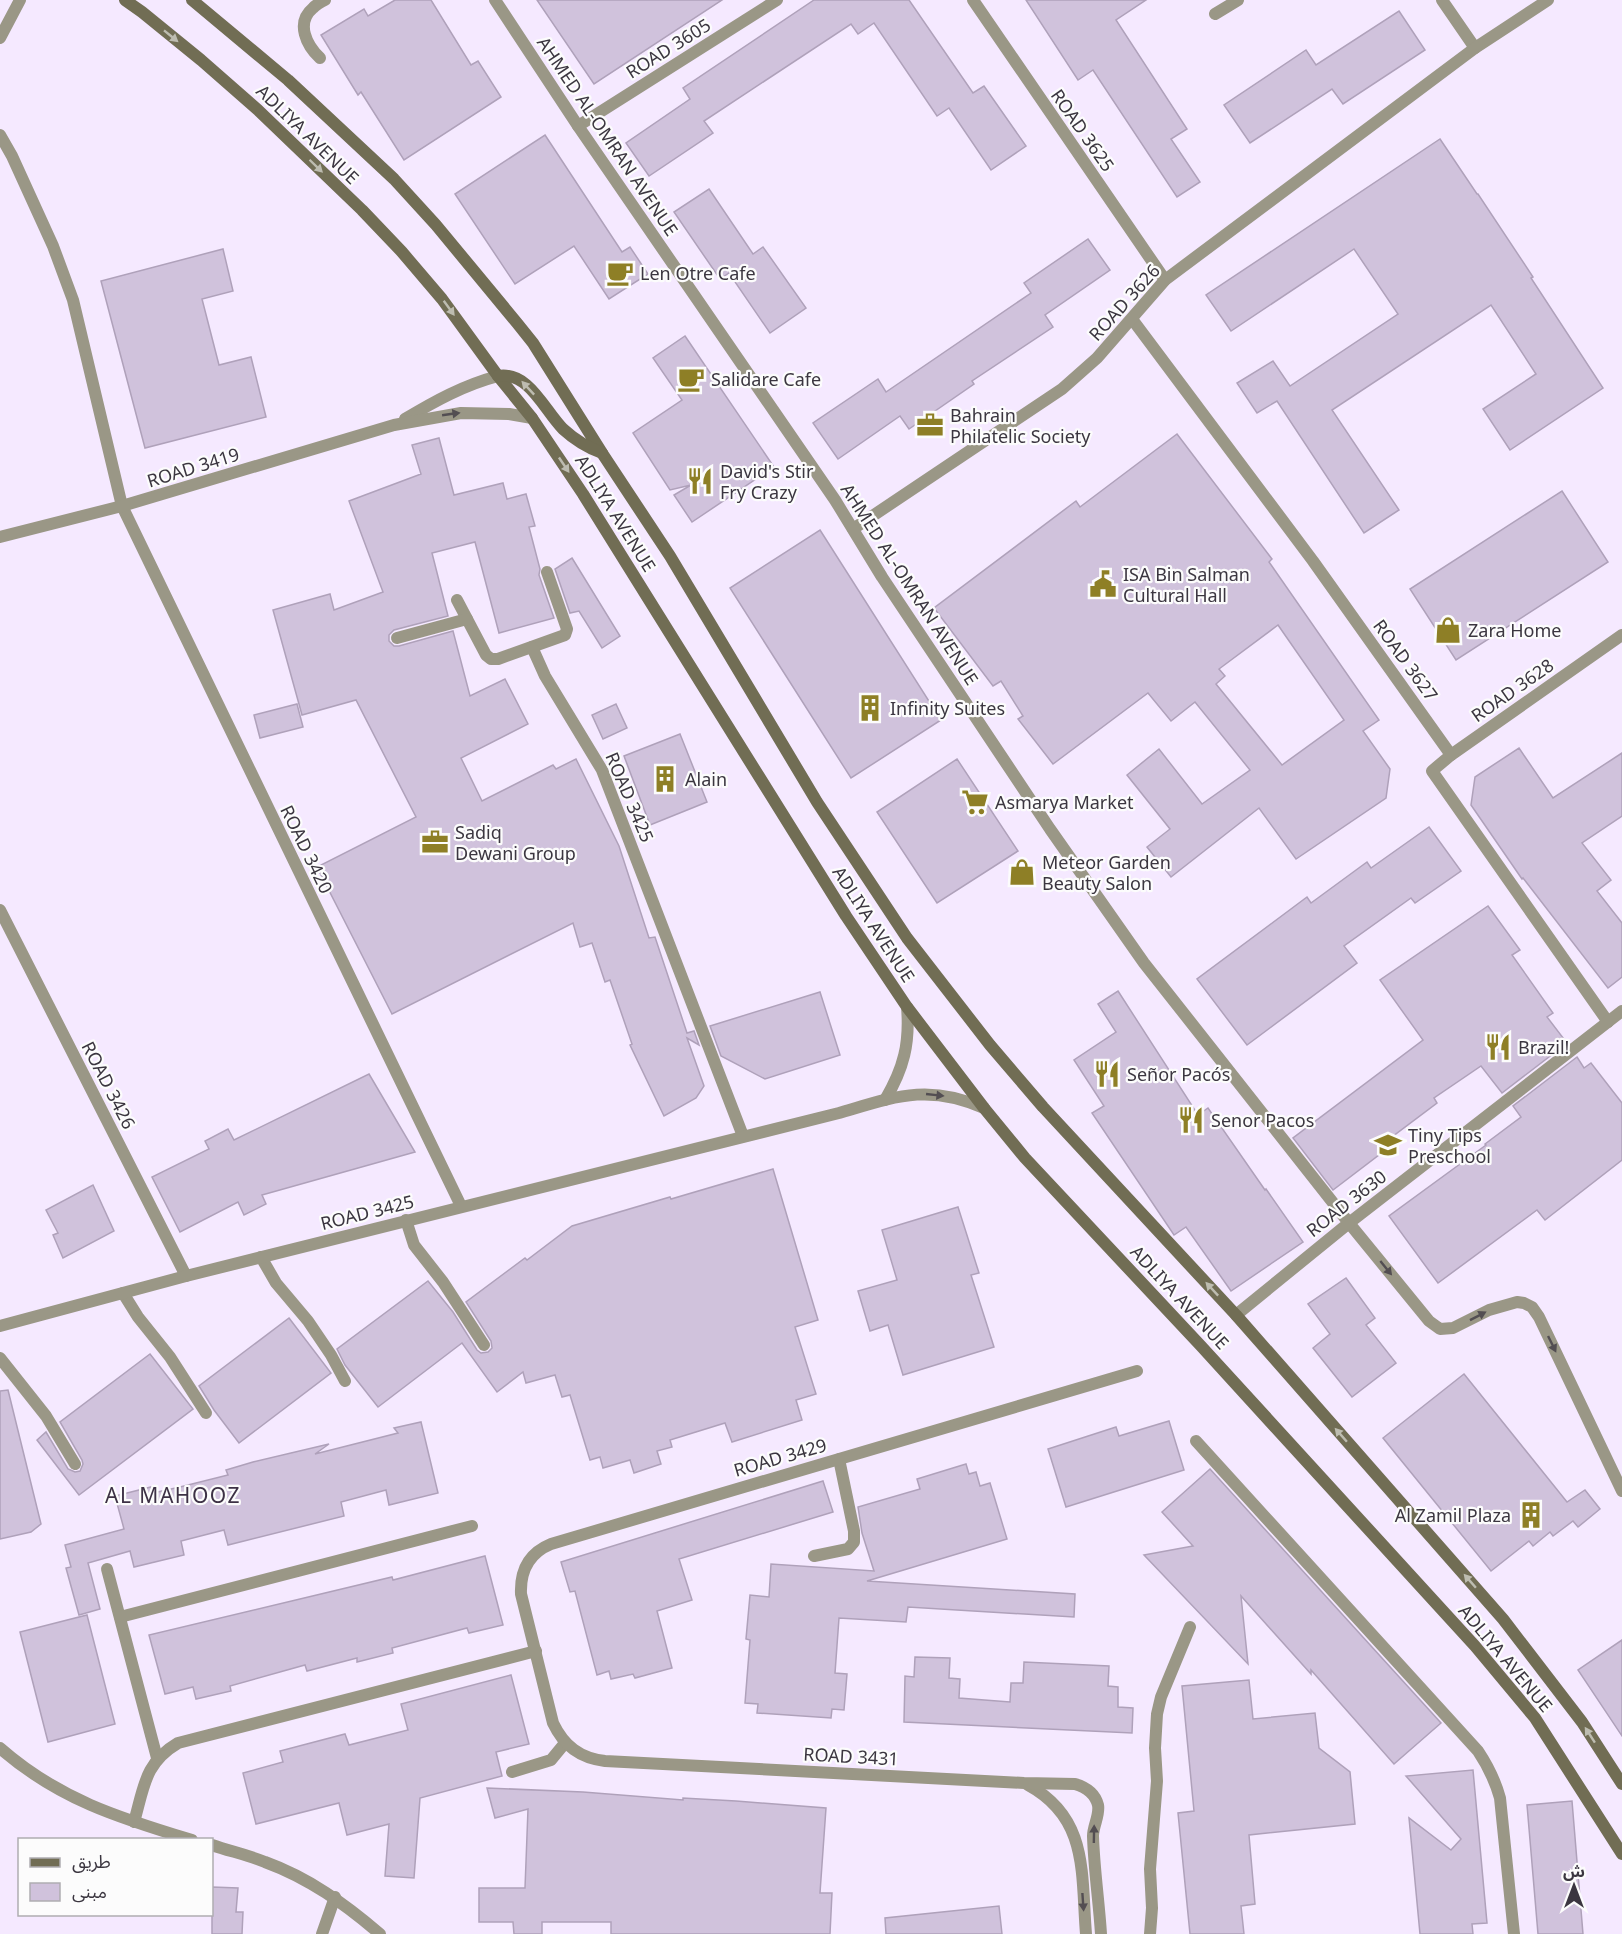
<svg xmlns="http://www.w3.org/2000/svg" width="1622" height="1934" font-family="'Noto Sans','Noto Sans Arabic',sans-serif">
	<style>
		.building { fill: #d0c2dc; stroke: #afa1ba; stroke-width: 1.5; fill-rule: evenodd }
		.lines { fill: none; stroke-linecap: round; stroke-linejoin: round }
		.minor { stroke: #9a9786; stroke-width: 12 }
		.tertiary { stroke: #9a9786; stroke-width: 12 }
		.secondary { stroke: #716d54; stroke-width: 12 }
		.oneway { fill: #bdbcb0 }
		.oneway2 { fill: #534e52 }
		.labels { text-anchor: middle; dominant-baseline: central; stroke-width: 4.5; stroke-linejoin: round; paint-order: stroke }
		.street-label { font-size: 18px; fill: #3b3640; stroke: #fcfcfc }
		.poi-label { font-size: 18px; fill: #3b3640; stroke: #fcfcfc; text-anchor: start }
		.quarter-label { font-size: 21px; letter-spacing: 1.5px; fill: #3d3145; stroke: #fcfcfc }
	</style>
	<rect width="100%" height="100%" fill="#f5e9ff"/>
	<!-- building -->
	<g class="building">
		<path d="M395 0H431L471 65 478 61 501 97 404 160 361 92 358 95 321 35 364 9 368 16Z"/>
		<path d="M537 0H722L594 84Z"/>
		<path d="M814 0H909L973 93 984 86 1026 146 991 170 949 108 937 116 874 23 858 34 851 24 704 121 713 133 649 176 626 143 690 99 683 88Z"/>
		<path d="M1026 0H1146L1116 20 1187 129 1171 139 1200 182 1177 197 1093 70 1078 80Z"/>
		<path d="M1399 11 1425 50 1343 104 1332 89 1250 143 1224 105 1306 50 1316 65Z"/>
		<path d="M545 135 622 252 630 247 648 274 609 299 574 246 515 284 455 194Z"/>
		<path d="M1440 139 1477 194H1478L1533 277 1531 278 1603 388 1510 450 1483 409 1536 374 1491 305 1332 410 1399 510 1364 533 1277 401 1257 413 1237 383 1273 361 1290 386 1398 314 1354 249 1231 331 1206 295Z"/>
		<path d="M709 189 753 254 763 247 806 308 770 333 729 273 720 279 674 212Z"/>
		<path d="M1088 239 1110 270 1045 315 1053 327 972 381 974 384 909 429 900 416 838 459 813 423 878 379 886 392 1031 293 1024 283Z"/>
		<path d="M223 249 233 291 202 299 219 365 251 357 266 417 145 448 101 281Z"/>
		<path d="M685 336 774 467 692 522 674 495 691 485 670 490 633 433 682 400 653 358Z"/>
		<path d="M1177 434 1272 559 1269 562 1379 720 1363 731 1390 769 1386 798 1296 859 1259 808 1171 877 1147 847 1170 829 1127 775 1159 749 1202 804 1250 770 1195 702 1171 721 1148 693 1053 764 1018 719 1023 716 1001 681 993 686 934 608 1076 501 1080 507ZM1278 625 1344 720 1282 765 1216 684 1225 676 1219 669Z"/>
		<path d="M439 438 454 495 503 483 507 499 526 494 535 526 529 527 540 569 539 575 554 618 499 633 475 542 432 553 448 616 394 630 389 635V641L394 646H399L453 631 470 696 505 679 528 724 461 758 482 801 553 765 556 769 576 759 619 846 649 938 655 937 687 1033 694 1031 699 1045 687 1038 704 1086 696 1098 664 1116 630 1045 632 1044 610 980 605 982 592 943 580 947 573 923 392 1014 317 867 416 817 356 700 302 715 273 610 330 594 334 610 383 592 349 501 421 474 412 445Z"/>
		<path d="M1562 491 1608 562 1456 660 1410 589Z"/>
		<path d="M820 530 941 720 851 778 730 588Z"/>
		<path d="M572 558 620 636 602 648 579 611 570 613 555 569Z"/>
		<path d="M297 704 303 727 260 738 254 715Z"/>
		<path d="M616 704 627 728 603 739 592 715Z"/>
		<path d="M680 734 707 802 650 825 624 756Z"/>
		<path d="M1519 748 1553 798 1622 753V816L1582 843 1611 880 1597 891 1622 923V977L1608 988 1523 878 1522 879 1471 805 1475 777Z"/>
		<path d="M957 759 1018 851 937 903 877 812Z"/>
		<path d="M1429 827 1461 871 1415 903 1411 898 1344 946 1357 963 1247 1045 1197 979 1307 897 1311 903 1367 862 1371 868Z"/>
		<path d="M1488 906 1520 950 1512 955 1553 1013 1547 1017 1567 1043 1502 1093 1481 1066 1434 1098 1437 1103 1384 1143 1388 1148 1333 1190 1293 1138 1423 1040 1380 980Z"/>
		<path d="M1118 991 1198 1115 1208 1108 1265 1190 1266 1189 1303 1242 1231 1291 1186 1227 1174 1235 1092 1113 1104 1106 1074 1060 1116 1032 1098 1004Z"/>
		<path d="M820 992 840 1055 765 1079 721 1056 710 1026Z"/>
		<path d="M1577 1057 1584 1068 1591 1063 1622 1103V1160L1545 1220 1537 1210 1438 1283 1389 1216 1486 1145 1485 1144 1521 1117 1513 1106Z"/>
		<path d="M369 1074 415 1152 262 1195 266 1204 244 1215 238 1202 180 1232 152 1177 209 1149 205 1141 228 1129 234 1140Z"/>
		<path d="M773 1169 818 1320 795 1327 816 1394 796 1400 802 1420 732 1442 725 1423 670 1440 672 1447 657 1451 661 1464 634 1473 630 1460 603 1468 600 1457 590 1460 570 1395 562 1397 555 1375 526 1383 523 1372 497 1392 462 1343 378 1407 345 1365 337 1349 428 1281 453 1312 477 1350 481 1353 488 1352 492 1348 491 1341 466 1302 525 1258 527 1260 572 1226 670 1197 671 1199Z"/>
		<path d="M93 1185 114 1231 63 1258 53 1235 58 1233 46 1210Z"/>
		<path d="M958 1207 979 1273 971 1275 994 1347 903 1375 888 1325 870 1331 858 1291 897 1280 882 1230Z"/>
		<path d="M1346 1278 1375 1318 1366 1325 1396 1363 1352 1397 1313 1348 1330 1334 1308 1304Z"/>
		<path d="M289 1318 331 1373 239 1443 214 1410 199 1386Z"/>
		<path d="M150 1354 193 1409 79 1495 37 1440 46 1432 68 1469 75 1472 80 1471 83 1464 82 1460 60 1422Z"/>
		<path d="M1464 1374 1567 1502 1585 1490 1600 1509 1578 1527 1573 1521 1553 1536 1550 1532 1533 1546 1529 1541 1491 1571 1383 1438Z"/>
		<path d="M8 1390 41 1524 31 1532 0 1539V1391Z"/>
		<path d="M1169 1421 1184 1470 1066 1507 1048 1449 1116 1427 1119 1436Z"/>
		<path d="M421 1422 438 1493 389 1505 386 1490 341 1502 344 1516 228 1545 224 1530 181 1541 184 1555 134 1567 130 1551 88 1563 100 1609 79 1615 66 1568 71 1567 65 1545 124 1529 115 1496 151 1487 153 1493 180 1487 228 1475 226 1470 253 1462 329 1444 315 1454 398 1433 394 1428Z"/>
		<path d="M966 1464 969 1474 976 1472 980 1486 990 1483 1007 1539 867 1581 1075 1594 1074 1617 908 1607 906 1622 839 1618 835 1673 847 1674 844 1710 832 1709 831 1718 757 1713 758 1704 745 1703 750 1640 746 1639 750 1595 769 1597 771 1564 874 1571 862 1533 858 1507 920 1489 917 1479Z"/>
		<path d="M1210 1469 1441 1723 1394 1764 1311 1670V1674L1241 1596 1248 1664 1144 1555 1193 1546 1162 1512Z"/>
		<path d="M823 1481 833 1512 679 1559 692 1600 657 1611 672 1668 635 1678 633 1674 611 1679 609 1671 597 1675 575 1591 570 1592 561 1562Z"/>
		<path d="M485 1556 503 1625 469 1633 467 1628 392 1648 393 1653 357 1662V1658L307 1671 305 1665 230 1686 231 1691 196 1699 193 1687 165 1694 149 1635 392 1577 393 1580Z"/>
		<path d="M87 1615 115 1724 48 1742 20 1632Z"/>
		<path d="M1622 1640V1736L1578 1670Z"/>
		<path d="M915 1657 950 1658 949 1678 960 1679 959 1698 1010 1702 1011 1683H1023L1024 1662 1109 1666 1108 1686 1118 1687V1707L1133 1708 1132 1733 904 1722 905 1676 914 1677Z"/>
		<path d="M511 1675 529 1744 496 1752 502 1776 420 1798 414 1878 385 1876 389 1824 347 1835 339 1803 256 1824 243 1773 283 1762 280 1751 345 1734 349 1745 408 1730 401 1704Z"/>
		<path d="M1249 1680 1253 1719 1315 1713 1319 1748 1350 1772 1355 1824 1249 1835 1255 1904 1241 1906 1244 1934H1190L1178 1813 1194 1811 1182 1686Z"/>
		<path d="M1473 1770 1487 1923 1472 1924 1473 1934H1420L1409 1818 1451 1850 1461 1839 1406 1776Z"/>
		<path d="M487 1788 583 1792 683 1800V1798L736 1801 826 1808 820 1893H832L830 1934H611V1922H542V1934H514L513 1922H479V1888H525L528 1809 495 1818Z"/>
		<path d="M1572 1801 1583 1934H1538L1527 1805Z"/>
		<path d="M212 1887 238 1888 236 1912H243L242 1934H212Z"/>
		<path d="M999 1906 1002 1934H886L885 1918Z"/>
	</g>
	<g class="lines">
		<!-- minor -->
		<g class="minor">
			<path d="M973 0 1165 280"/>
			<path d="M1442 0 1475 48"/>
			<path d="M1215 14 1238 0"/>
			<path d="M0 38 20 0"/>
			<path d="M320 58C307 46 295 23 313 8 316 5 321 2 325 0"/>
			<path d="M578 126 777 0"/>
			<path d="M0 135 12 156 53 246 73 300 122 506 461 1206"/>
			<path d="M1132 319 1313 561 1451 755 1432 771 1608 1022"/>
			<path d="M405 419C435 401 464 385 498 376"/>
			<path d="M853 529 1062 389 1097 358 1165 280 1475 48 1548 0"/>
			<path d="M0 537 122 506 394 425 461 413 509 414 532 418"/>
			<path d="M457 600 486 655 491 659H498L565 635 567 629 547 572"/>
			<path d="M397 638 467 619"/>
			<path d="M532 647 545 676 602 770 743 1136"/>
			<path d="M1451 755 1622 635"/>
			<path d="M0 910 186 1276"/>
			<path d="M1622 1011 1349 1223 1429 1321 1440 1329 1453 1328 1489 1310 1517 1302 1524 1303 1532 1307 1539 1317 1622 1491"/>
			<path d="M885 1100C904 1068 910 1043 907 1007"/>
			<path d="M406 1220 414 1245 443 1282 484 1345"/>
			<path d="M261 1257 276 1283 308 1321 331 1355 345 1381"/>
			<path d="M123 1293 138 1317 170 1357 206 1413"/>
			<path d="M0 1326 186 1276 839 1113C894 1097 928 1083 984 1108"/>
			<path d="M0 1358 46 1416 75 1464"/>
			<path d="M1196 1441 1478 1751C1488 1766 1495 1780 1500 1798L1514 1934"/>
			<path d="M814 1556 848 1549 854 1542V1531L839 1459"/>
			<path d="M107 1569 157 1758"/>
			<path d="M120 1617 472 1526"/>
			<path d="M512 1772 551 1760 565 1743"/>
			<path d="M1028 1785C1089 1818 1081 1874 1086 1934"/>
			<path d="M134 1822C144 1788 144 1763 178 1743L536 1651"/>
			<path d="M322 1934 335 1897"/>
			<path d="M1101 1934C1099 1902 1094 1869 1093 1836 1093 1826 1100 1815 1098 1805 1095 1793 1085 1787 1075 1784L1024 1783 605 1761C580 1758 564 1746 553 1723L521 1594C520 1570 529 1553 551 1544L1137 1371"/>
			<path d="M1150 1934 1152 1908 1150 1869 1157 1781 1155 1748 1157 1714 1161 1697 1190 1627"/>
		</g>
		<!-- tertiary -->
		<g class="tertiary">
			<path d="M495 0 578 126 835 500 882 577 1050 829 1144 963 1349 1223 1236 1315"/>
			<path d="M0 1748C58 1799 119 1818 192 1840"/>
			<path d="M212 1845C229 1851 248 1855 265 1862 309 1878 345 1904 380 1934"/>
		</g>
		<!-- secondary -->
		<g class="secondary">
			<path d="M125 0 142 12 201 60 258 110 362 210 402 252 442 299 498 376 532 418 583 494 846 916 907 1007 984 1108 1025 1158 1201 1346 1475 1646 1535 1718 1622 1854"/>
			<path d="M192 0 288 80 394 179 436 225 517 323 533 343 602 453 670 556 817 802 907 938 990 1045 1043 1107 1236 1315 1503 1619 1582 1722 1622 1784"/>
			<path d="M498 376C529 371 544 410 563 429 575 440 586 447 602 453"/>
		</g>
	</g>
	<!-- one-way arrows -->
	<defs><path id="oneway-solid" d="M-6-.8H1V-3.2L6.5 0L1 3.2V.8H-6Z" transform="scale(1.5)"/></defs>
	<g class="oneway">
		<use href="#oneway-solid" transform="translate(171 36) rotate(39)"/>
		<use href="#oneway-solid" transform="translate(316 166) rotate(44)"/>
		<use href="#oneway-solid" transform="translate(449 308) rotate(54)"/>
		<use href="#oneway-solid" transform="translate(528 388) rotate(-133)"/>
		<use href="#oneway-solid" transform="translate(564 465) rotate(56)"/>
		<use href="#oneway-solid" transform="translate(1212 1289) rotate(-133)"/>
		<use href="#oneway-solid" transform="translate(1341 1435) rotate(-131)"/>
		<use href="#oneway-solid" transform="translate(1470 1581) rotate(-131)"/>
		<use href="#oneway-solid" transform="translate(1590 1735) rotate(-123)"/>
	</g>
	<g class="oneway2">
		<use href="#oneway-solid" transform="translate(451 414) rotate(-8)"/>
		<use href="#oneway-solid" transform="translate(935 1095) rotate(6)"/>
		<use href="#oneway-solid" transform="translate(1386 1268) rotate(51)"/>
		<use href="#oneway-solid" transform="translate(1478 1316) rotate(-27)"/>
		<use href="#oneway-solid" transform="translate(1552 1344) rotate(64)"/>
		<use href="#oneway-solid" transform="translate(1094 1834) rotate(-89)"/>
		<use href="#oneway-solid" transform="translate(1083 1902) rotate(86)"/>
	</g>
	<!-- icons -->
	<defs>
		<symbol id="cafe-bare" viewBox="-9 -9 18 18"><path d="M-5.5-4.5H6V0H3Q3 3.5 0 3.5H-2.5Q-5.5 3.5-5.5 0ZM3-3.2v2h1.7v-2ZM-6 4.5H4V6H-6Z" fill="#8e7f26" stroke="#fcfcfc" stroke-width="2.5" paint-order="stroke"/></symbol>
		<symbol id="office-bare" viewBox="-9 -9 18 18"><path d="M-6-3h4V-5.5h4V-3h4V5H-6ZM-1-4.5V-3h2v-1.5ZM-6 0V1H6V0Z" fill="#8e7f26" stroke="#fcfcfc" stroke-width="2.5" paint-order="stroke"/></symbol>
		<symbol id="restaurant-bare" viewBox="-9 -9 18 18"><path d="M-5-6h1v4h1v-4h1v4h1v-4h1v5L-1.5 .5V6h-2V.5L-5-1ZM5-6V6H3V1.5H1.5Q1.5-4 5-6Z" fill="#8e7f26" stroke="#fcfcfc" stroke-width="2.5" paint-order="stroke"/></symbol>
		<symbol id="civic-bare" viewBox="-9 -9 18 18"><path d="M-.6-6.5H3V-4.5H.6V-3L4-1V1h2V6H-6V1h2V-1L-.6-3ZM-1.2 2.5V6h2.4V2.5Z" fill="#8e7f26" stroke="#fcfcfc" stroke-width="2.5" paint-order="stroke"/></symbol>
		<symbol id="shop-bare" viewBox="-9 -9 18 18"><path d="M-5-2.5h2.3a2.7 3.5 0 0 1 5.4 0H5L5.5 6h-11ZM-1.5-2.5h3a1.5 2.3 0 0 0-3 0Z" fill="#8e7f26" stroke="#fcfcfc" stroke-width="2.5" paint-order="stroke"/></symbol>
		<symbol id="building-bare" viewBox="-9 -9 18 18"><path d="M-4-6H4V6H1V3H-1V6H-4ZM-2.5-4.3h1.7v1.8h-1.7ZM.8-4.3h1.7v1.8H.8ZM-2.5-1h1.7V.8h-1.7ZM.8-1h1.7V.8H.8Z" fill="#8e7f26" stroke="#fcfcfc" stroke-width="2.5" paint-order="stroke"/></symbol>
		<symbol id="supermarket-bare" viewBox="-9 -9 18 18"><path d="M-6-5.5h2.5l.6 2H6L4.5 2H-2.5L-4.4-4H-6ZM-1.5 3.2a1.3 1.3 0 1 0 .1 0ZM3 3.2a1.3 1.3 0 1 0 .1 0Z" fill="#8e7f26" stroke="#fcfcfc" stroke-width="2.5" paint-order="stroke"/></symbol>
		<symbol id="school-bare" viewBox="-9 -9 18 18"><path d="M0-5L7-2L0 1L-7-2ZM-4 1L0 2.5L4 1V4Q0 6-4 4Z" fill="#8e7f26" stroke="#fcfcfc" stroke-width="2.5" paint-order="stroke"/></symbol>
	</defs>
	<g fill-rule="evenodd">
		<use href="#cafe-bare" x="601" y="254" width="38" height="38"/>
		<use href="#cafe-bare" x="672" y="360" width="38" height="38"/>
		<use href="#office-bare" x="911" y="406" width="38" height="38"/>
		<use href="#restaurant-bare" x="681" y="462" width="38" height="38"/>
		<use href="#civic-bare" x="1084" y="565" width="38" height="38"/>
		<use href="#shop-bare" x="1429" y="611" width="38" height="38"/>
		<use href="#building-bare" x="851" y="689" width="38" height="38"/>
		<use href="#building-bare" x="646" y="760" width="38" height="38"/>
		<use href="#supermarket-bare" x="956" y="783" width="38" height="38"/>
		<use href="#office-bare" x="416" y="823" width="38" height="38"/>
		<use href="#shop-bare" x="1003" y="853" width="38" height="38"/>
		<use href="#restaurant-bare" x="1479" y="1028" width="38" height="38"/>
		<use href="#restaurant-bare" x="1088" y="1055" width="38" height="38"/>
		<use href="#restaurant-bare" x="1172" y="1101" width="38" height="38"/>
		<use href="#school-bare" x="1369" y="1126" width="38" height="38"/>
		<use href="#building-bare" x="1512" y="1496" width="38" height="38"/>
	</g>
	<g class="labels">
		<!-- street labels -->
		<g class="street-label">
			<text transform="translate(668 48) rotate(-32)">ROAD 3605</text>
			<text transform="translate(1083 130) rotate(55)">ROAD 3625</text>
			<text transform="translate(308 134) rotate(44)">ADLIYA AVENUE</text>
			<text transform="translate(608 136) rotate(56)">AHMED AL-OMRAN AVENUE</text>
			<text transform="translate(1124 302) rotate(-48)">ROAD 3626</text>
			<text transform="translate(193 467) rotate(-17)">ROAD 3419</text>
			<text transform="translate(616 513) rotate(58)">ADLIYA AVENUE</text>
			<text transform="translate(910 584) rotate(57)">AHMED AL-OMRAN AVENUE</text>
			<text transform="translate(1406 660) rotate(54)">ROAD 3627</text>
			<text transform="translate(1512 690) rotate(-35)">ROAD 3628</text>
			<text transform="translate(630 797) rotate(67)">ROAD 3425</text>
			<text transform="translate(307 849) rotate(64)">ROAD 3420</text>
			<text transform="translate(874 924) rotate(57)">ADLIYA AVENUE</text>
			<text transform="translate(109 1085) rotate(63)">ROAD 3426</text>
			<text transform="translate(1346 1203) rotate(-38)">ROAD 3630</text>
			<text transform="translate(367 1212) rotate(-14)">ROAD 3425</text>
			<text transform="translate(1180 1297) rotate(47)">ADLIYA AVENUE</text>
			<text transform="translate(780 1457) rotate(-16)">ROAD 3429</text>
			<text transform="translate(1506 1658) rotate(50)">ADLIYA AVENUE</text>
			<text transform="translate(851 1756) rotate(3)">ROAD 3431</text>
		</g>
		<!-- poi labels -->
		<g class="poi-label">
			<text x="640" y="273">Len Otre Cafe</text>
			<text x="711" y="379">Salidare Cafe</text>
			<text x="950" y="415">Bahrain<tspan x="950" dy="21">Philatelic Society</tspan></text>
			<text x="720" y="471">David's Stir<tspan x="720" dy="21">Fry Crazy</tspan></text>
			<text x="1123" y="574">ISA Bin Salman<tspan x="1123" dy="21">Cultural Hall</tspan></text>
			<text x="1468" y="630">Zara Home</text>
			<text x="890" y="708">Infinity Suites</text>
			<text x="685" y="779">Alain</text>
			<text x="995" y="802">Asmarya Market</text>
			<text x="455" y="832">Sadiq<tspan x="455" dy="21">Dewani Group</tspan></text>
			<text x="1042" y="862">Meteor Garden<tspan x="1042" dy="21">Beauty Salon</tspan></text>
			<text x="1518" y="1047">Brazil!</text>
			<text x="1127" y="1074">Señor Pacós</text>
			<text x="1211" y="1120">Senor Pacos</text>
			<text x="1408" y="1135">Tiny Tips<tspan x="1408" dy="21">Preschool</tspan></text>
			<text x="1511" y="1515" text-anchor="end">Al Zamil Plaza</text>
		</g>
		<!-- quarter labels -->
		<g class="quarter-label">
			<text x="173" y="1495">AL MAHOOZ</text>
		</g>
	</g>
	<!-- legend -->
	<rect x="18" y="1838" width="195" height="78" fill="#fcfcfc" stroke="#afadb1" stroke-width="1.5"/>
	<rect x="30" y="1858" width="30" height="9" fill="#716d54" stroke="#afadb1" stroke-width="1.5"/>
	<text x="72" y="1868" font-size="18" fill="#3b3640">طريق</text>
	<rect x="30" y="1883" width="30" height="18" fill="#d0c2dc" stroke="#afadb1" stroke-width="1.5"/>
	<text x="72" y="1898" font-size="18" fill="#3b3640">مبنى</text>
	<!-- north arrow -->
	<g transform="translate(1574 1886)" stroke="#fcfcfc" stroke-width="4.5" paint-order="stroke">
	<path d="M0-4.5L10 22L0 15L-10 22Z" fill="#3b3640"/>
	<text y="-9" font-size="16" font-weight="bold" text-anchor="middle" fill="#3b3640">ش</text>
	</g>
</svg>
